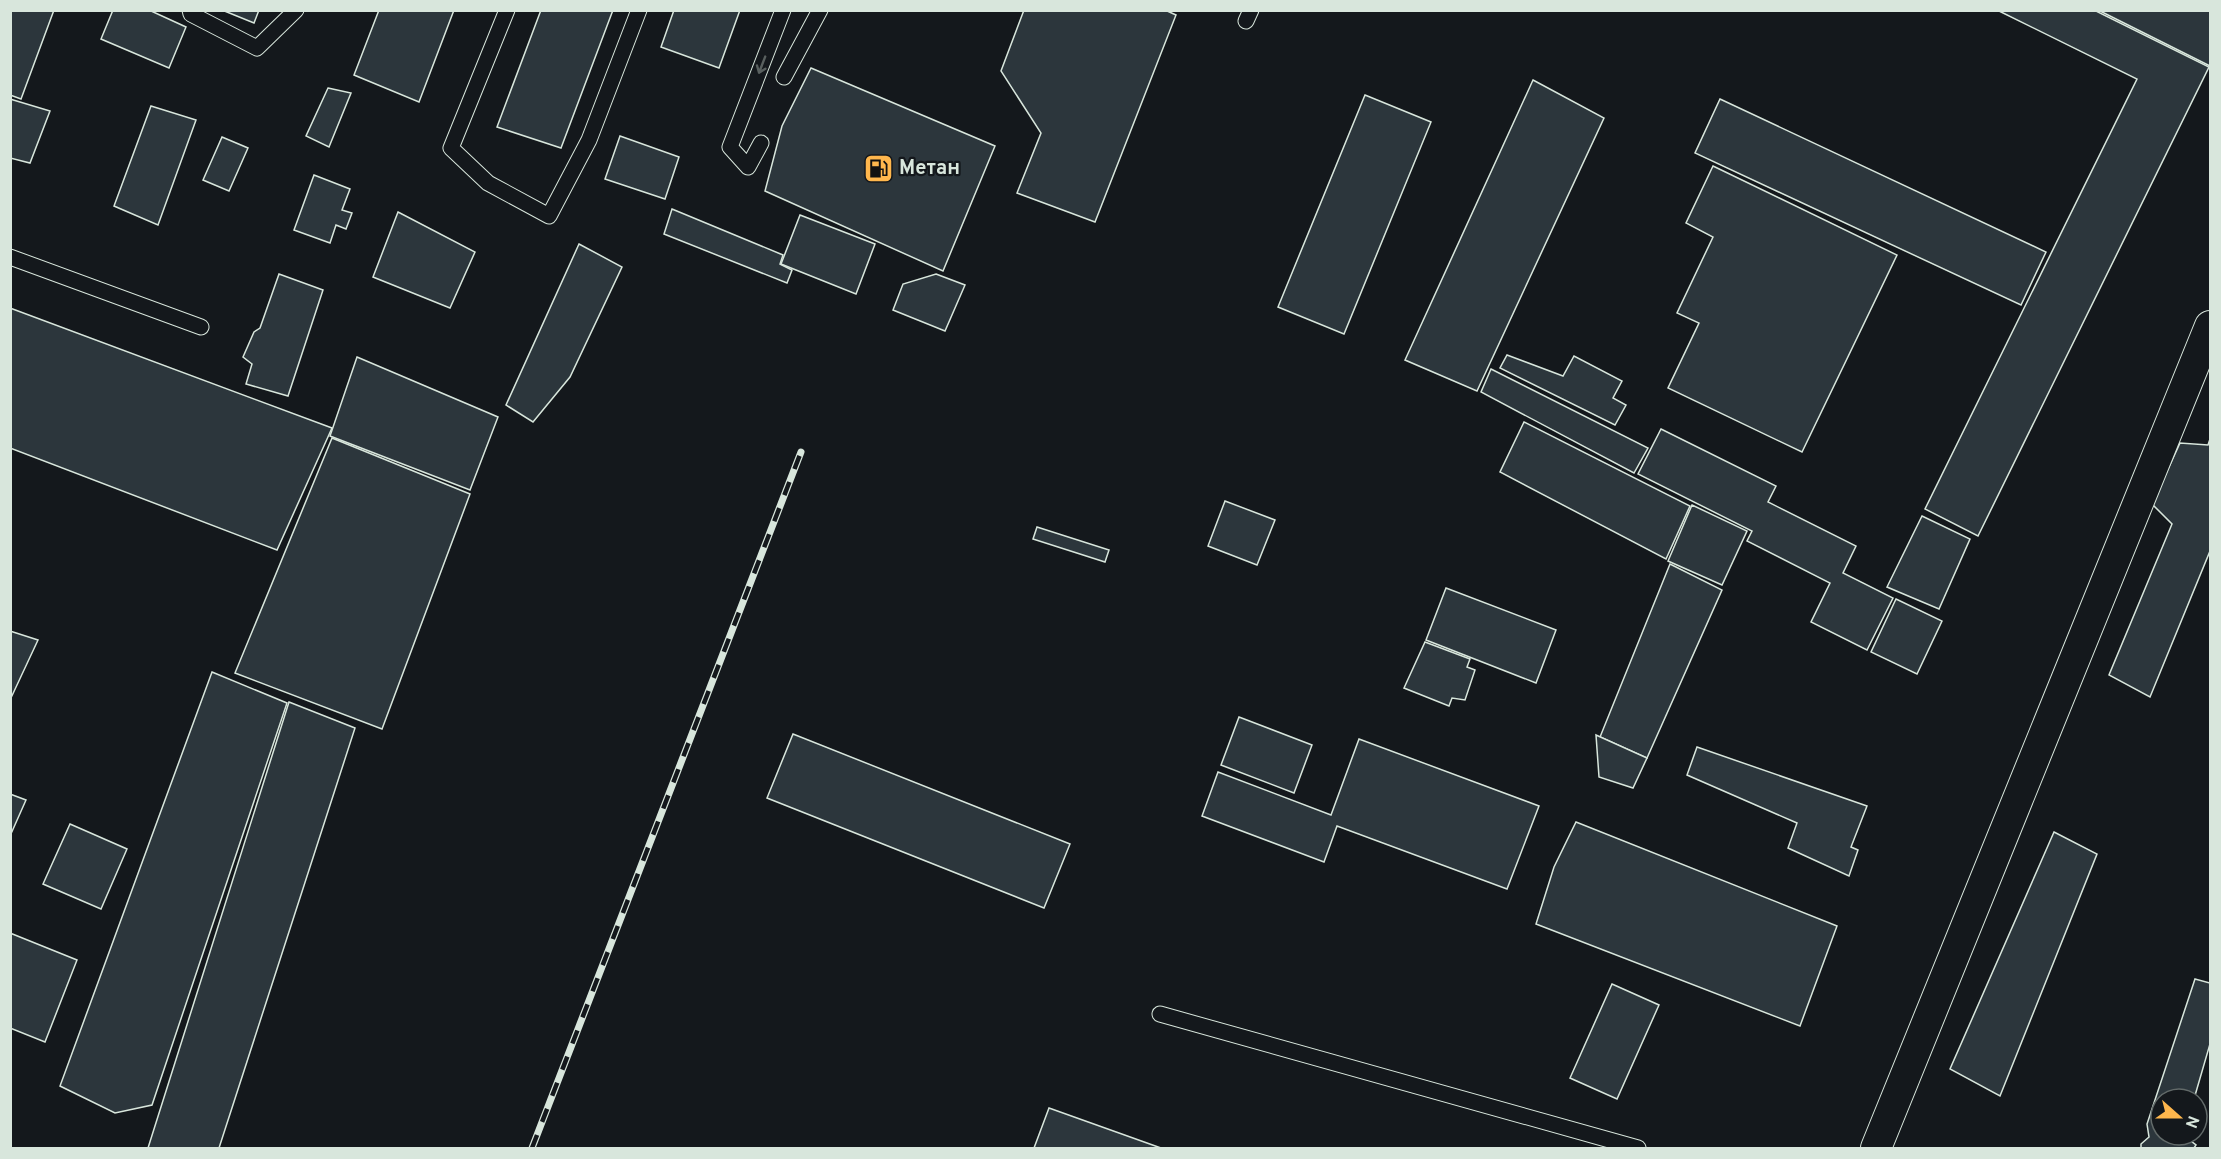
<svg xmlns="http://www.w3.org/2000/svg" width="2221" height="1159" font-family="Overpass,sans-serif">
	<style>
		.building { fill: #2c363c; stroke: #d8e6dc; stroke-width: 1.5 }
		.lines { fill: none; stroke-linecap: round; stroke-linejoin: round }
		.service-casing { stroke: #d8e6dc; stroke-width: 17 }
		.minor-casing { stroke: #d8e6dc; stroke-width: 32 }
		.service { stroke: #14181c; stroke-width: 15 }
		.minor { stroke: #14181c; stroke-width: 30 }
		.rail-casing { stroke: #d8e6dc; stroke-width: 7 }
		.rail { stroke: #14181c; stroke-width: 4.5; stroke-dasharray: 14; stroke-linecap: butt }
		.oneway { stroke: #59605f }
		.labels { text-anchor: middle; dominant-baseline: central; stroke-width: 4.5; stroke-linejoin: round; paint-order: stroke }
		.poi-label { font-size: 20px; font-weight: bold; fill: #d8e6dc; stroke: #14181c; text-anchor: start }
	</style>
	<rect width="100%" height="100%" fill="#14181c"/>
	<!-- building -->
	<g class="building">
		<path d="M10 10H54L21 99 10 95Z"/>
		<path d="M113 10H149L186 27 169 68 101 39Z"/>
		<path d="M222 10H259L254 23Z"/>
		<path d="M379 10H454L419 102 354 75Z"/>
		<path d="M541 10H613L561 148 497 127Z"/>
		<path d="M674 10H740L719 68 661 47Z"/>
		<path d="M1024 10H1165L1176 15 1095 222 1017 193 1041 133 1001 71Z"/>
		<path d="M1997 10H2094L2209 67 1978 536 1925 509 2137 79Z"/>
		<path d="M2098 10H2210V66Z"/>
		<path d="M811 68 995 146 943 271 765 191 782 126Z"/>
		<path d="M1533 80 1604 118 1477 391 1405 360Z"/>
		<path d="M328 88 351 93 329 147 306 136Z"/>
		<path d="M1365 95 1431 122 1344 334 1278 307Z"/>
		<path d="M10 99 50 111 30 163 10 158Z"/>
		<path d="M1720 99 2046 252 2021 305 1695 153Z"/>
		<path d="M151 106 196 120 158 225 114 206Z"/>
		<path d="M620 136 679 157 665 199 605 179Z"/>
		<path d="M222 137 248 148 229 191 203 180Z"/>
		<path d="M1713 166 1897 255 1802 452 1668 388 1699 323 1677 313 1713 237 1686 223Z"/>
		<path d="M314 175 350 189 342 210 352 213 346 229 336 225 330 243 294 230Z"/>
		<path d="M672 209 783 255 780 264 792 270 787 283 664 234Z"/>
		<path d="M398 212 475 252 450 308 373 277Z"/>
		<path d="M800 215 875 244 856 294 781 264Z"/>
		<path d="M579 244 622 267 570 377 533 422 506 405Z"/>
		<path d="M279 274 323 290 288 396 246 384 252 364 243 357 254 332 260 328Z"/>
		<path d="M936 274 965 285 945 331 893 310 903 284Z"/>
		<path d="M10 308 332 428 277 550 10 448Z"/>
		<path d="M1507 355 1563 376 1574 356 1622 381 1613 398 1626 405 1615 425 1500 368Z"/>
		<path d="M357 357 498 417 470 490 330 436Z"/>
		<path d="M1491 369 1648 448 1634 473 1481 392Z"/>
		<path d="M1524 422 1690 506 1666 559 1500 472Z"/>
		<path d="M1661 429 1776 486 1768 502 1856 546 1843 573 1893 598 1867 650 1811 622 1830 583 1747 541 1752 531 1638 474Z"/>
		<path d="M332 438 470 494 382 729 235 673Z"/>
		<path d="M2210 439V551L2150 697 2109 675 2172 524 2152 504 2180 443 2208 445Z"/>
		<path d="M1225 501 1275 520 1257 565 1208 546Z"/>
		<path d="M1692 505 1747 531 1722 585 1668 561Z"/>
		<path d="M1922 516 1970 539 1939 609 1887 587Z"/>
		<path d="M1037 527 1109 550 1105 562 1033 539Z"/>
		<path d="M1670 564 1722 590 1647 758 1600 737Z"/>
		<path d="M1446 588 1556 630 1536 683 1426 640Z"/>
		<path d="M1896 599 1942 621 1917 674 1871 652Z"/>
		<path d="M10 631 38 640 10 700Z"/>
		<path d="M1425 642 1470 659 1467 667 1475 670 1465 700 1452 698 1449 706 1404 688Z"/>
		<path d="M212 672 287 703 152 1105 115 1113 60 1086Z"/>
		<path d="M289 702 355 728 219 1148H148Z"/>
		<path d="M1239 717 1312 745 1294 793 1221 765Z"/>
		<path d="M793 734 1070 844 1044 908 767 798Z"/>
		<path d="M1596 735 1647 758 1633 788 1599 777Z"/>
		<path d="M1359 739 1539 806 1507 889 1337 826 1324 862 1202 816 1218 772 1331 815Z"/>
		<path d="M1697 747 1867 806 1851 847 1858 850 1849 876 1788 848 1797 823 1687 775Z"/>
		<path d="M10 794 26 800 10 836Z"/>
		<path d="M1576 822 1837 926 1800 1026 1536 924 1554 867Z"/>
		<path d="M70 824 127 849 101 909 43 884Z"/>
		<path d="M2054 832 2097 854 2000 1096 1950 1069Z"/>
		<path d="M10 933 77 960 45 1042 10 1028Z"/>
		<path d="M2195 979 2210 983V1044L2194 1099H2161V1135H2183L2196 1145 2194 1148H2141V1144L2149 1137 2147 1124Z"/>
		<path d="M1612 984 1659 1005 1617 1099 1570 1078Z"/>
		<path d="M1049 1108 1161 1148H1034Z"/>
	</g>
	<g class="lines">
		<defs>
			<g id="service">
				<path d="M190 10 191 14 257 48 296 10"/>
				<path d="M507 10 451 148 488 183 549 216 589 140 639 10"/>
				<path d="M1246 21 1251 10"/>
				<path d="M784 77 820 10"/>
				<path d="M761 143 748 167 730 147 783 10"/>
				<path d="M10 257 201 327"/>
				<path d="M1160 1014 1638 1148"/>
			</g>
			<path id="minor" d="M1876 1148 2210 326"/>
		</defs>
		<!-- service casing -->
		<use href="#service" class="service-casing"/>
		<!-- minor casing -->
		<use href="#minor" class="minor-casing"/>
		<!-- service -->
		<use href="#service" class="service"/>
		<!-- minor -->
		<use href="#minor" class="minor"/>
		<defs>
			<path id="rail" d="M532 1148 801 452"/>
		</defs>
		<!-- rail casing -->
		<use href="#rail" class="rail-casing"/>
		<!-- rail -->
		<use href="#rail" class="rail"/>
	</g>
	<!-- one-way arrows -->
	<defs><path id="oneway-shaft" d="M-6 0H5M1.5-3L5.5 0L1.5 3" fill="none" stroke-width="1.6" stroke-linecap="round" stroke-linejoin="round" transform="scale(1.5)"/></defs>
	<use class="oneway" href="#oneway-shaft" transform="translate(762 65) rotate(111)"/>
	<!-- icons -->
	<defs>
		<symbol id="fuel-square" viewBox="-11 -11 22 22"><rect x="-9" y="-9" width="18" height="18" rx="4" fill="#ffb74d" stroke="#14181c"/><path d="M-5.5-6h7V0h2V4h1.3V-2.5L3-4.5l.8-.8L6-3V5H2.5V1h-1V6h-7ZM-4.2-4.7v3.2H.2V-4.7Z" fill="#111"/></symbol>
	</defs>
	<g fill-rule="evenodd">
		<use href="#fuel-square" x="862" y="152" width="33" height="33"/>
	</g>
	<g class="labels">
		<!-- poi labels -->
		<g class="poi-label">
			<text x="899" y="169">Метан</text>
		</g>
	</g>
	<!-- border -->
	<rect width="2221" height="1159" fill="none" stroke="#d8e6dc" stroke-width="24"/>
	<!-- north arrow -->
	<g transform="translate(2179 1117) rotate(111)"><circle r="28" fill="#14181c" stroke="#626a69" stroke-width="1.5"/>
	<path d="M0-4.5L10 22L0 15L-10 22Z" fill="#ffb74d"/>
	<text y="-9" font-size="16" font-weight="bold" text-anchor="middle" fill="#d8e6dc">N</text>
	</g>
</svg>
